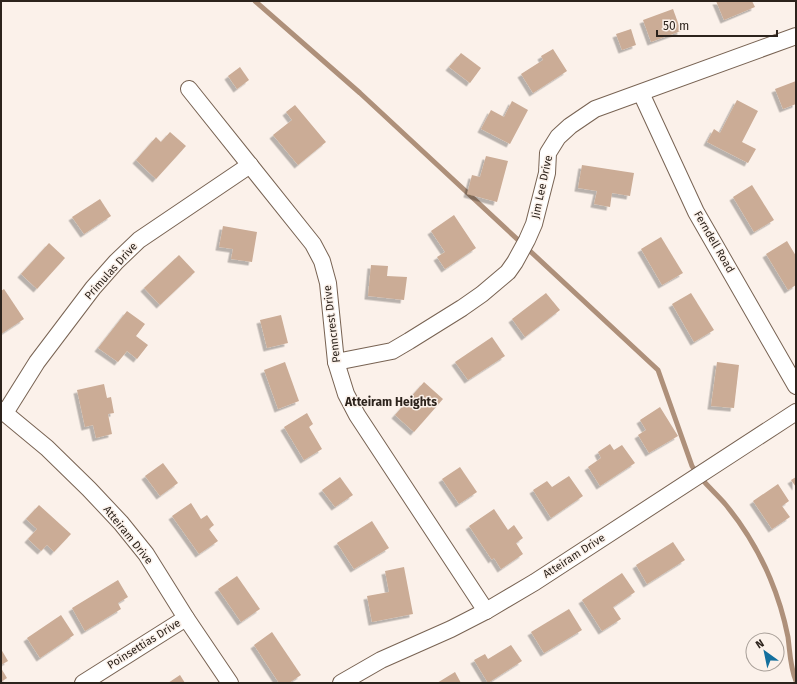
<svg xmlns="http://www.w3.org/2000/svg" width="797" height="684" font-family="'Fira Sans',sans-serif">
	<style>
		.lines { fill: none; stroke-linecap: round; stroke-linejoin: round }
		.stream { stroke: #ae907a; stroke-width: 5 }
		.building { fill: #cbac96; filter: url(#shadow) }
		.minor-casing { stroke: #786353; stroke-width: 18 }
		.minor { stroke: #fff; stroke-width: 16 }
		.labels { text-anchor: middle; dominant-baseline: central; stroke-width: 3; stroke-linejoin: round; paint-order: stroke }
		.street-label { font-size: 11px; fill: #2c231c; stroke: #fbf1ea }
		.neighbourhood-label { font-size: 12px; font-weight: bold; fill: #2c231c; stroke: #fbf1ea }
	</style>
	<defs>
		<filter id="shadow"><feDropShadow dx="-3.5" dy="3.5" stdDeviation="0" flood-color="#0004"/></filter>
	</defs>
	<rect width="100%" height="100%" fill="#fbf1ea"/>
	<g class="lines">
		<!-- stream -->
		<path class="stream" d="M255 1 360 93 658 370 692 466C701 481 715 492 726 505 744 527 759 552 770 578 778 597 784 617 788 637 790 652 790 667 796 681"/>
	</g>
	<!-- building -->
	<g class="building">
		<path d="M716 1H752L755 7 724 20Z"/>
		<path d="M673 9 681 31 651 42 643 20Z"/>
		<path d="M631 29 636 45 622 50 616 34Z"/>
		<path d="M553 49 567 71 533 93 521 74 543 60 541 56Z"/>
		<path d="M461 53 481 68 470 83 449 67Z"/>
		<path d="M240 67 249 80 237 89 228 76Z"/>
		<path d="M796 81V104L783 109 775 89Z"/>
		<path d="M737 100 758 111 742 142 756 149 748 163 707 142 714 129 720 133Z"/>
		<path d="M512 101 528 110 510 144 481 129 491 110 504 117Z"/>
		<path d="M295 105 326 142 298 165 273 135 292 120 286 112Z"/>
		<path d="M170 132 186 146 156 179 136 160 156 137 161 142Z"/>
		<path d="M486 156 508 161 497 202 467 194 472 175 480 177Z"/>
		<path d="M582 165 634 173 630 196 612 193 610 207 594 204 597 191 578 188Z"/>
		<path d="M752 185 774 220 754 232 733 197Z"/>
		<path d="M100 199 111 216 84 234 72 217Z"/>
		<path d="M454 215 476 248 445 269 437 257 445 252 431 231Z"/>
		<path d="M223 226 257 232 252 262 231 259 233 249 219 247Z"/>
		<path d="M661 237 683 273 662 285 641 249Z"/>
		<path d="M787 241 796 256V285L788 290 766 254Z"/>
		<path d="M49 243 65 258 37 289 21 274Z"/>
		<path d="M179 255 195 272 160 305 144 288Z"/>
		<path d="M371 265 388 266 387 276 407 277 404 300 368 296Z"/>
		<path d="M4 289 24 319 1 334V291Z"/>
		<path d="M546 293 560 310 525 337 512 319Z"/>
		<path d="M691 293 714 330 694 342 672 304Z"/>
		<path d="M127 311 145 324 136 336 148 345 137 359 127 351 118 362 98 348Z"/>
		<path d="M281 315 288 343 267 348 260 320Z"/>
		<path d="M492 337 505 356 468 380 455 362Z"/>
		<path d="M285 362 299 401 278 409 264 370Z"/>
		<path d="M717 362 739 365 734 408 711 406Z"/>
		<path d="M424 382 443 399 414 432 395 415Z"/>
		<path d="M104 384 107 398 111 397 114 413 108 414 112 434 96 438 93 425 85 427 77 390Z"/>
		<path d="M660 407 678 436 649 453 638 435 646 430 640 420Z"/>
		<path d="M307 413 313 424 309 427 322 449 304 460 284 427Z"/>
		<path d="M610 444 614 450 622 445 635 463 600 486 588 467 601 458 598 452Z"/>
		<path d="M163 463 178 483 160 496 145 476Z"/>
		<path d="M460 467 477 492 459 504 442 479Z"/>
		<path d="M569 476 583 496 551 518 533 490 547 481 552 487Z"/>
		<path d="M340 477 353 495 335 507 322 490Z"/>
		<path d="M796 477V487L791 480Z"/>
		<path d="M778 484 789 501 782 506 790 517 772 529 753 501Z"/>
		<path d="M191 503 201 519 207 515 214 525 209 529 218 541 199 554 172 516Z"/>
		<path d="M39 505 71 534 54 552 47 545 41 551 28 539 37 529 26 519Z"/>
		<path d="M494 509 508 530 514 525 523 538 516 543 523 554 501 569 494 558 492 560 469 526Z"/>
		<path d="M372 521 389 548 354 569 337 543Z"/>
		<path d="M673 542 685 560 647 584 636 565Z"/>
		<path d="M404 567 413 614 372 622 367 596 389 592 385 571Z"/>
		<path d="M622 573 635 592 613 607 621 619 602 631 582 600Z"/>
		<path d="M237 576 260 609 241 622 218 589Z"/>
		<path d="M118 580 128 597 118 603 121 609 85 631 72 608Z"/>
		<path d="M569 609 582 630 544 653 531 632Z"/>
		<path d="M61 615 74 635 40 658 27 638Z"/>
		<path d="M272 632 301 675 289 683H279L254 645Z"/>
		<path d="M511 645 522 661 488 683 474 660 485 654 488 659Z"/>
		<path d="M1 649 8 661 1 665Z"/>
		<path d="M1 668 7 678 1 682Z"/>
		<path d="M455 672 461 683H437Z"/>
		<path d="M180 675 185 683H168Z"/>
	</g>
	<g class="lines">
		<defs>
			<g id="minor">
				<path d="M189 89 313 244 322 261 328 283 336 362 346 394 357 415 486 611"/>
				<path d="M641 93 696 212 796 386"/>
				<path d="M336 362 392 351 409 341 462 308 482 294 508 272 515 262 527 240 534 224 547 173 548 153 558 137 570 126 595 109 796 36"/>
				<path d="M1 410 47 448 89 489 121 523 146 554 186 618 230 683"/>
				<path d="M5 413 37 362 93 288 116 262 139 240 250 165"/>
				<path d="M83 683 186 618"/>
				<path d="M341 683 381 660 451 629 486 611 535 582 796 412"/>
			</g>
		</defs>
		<!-- minor casing -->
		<use href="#minor" class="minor-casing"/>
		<!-- minor -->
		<use href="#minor" class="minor"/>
	</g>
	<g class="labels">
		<!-- street labels -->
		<g class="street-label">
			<text transform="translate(542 187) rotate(-78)">Jim Lee Drive</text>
			<text transform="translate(714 242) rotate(60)">Ferndell Road</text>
			<text transform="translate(111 271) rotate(-48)">Primulas Drive</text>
			<text transform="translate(332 324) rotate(-97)">Penncrest Drive</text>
			<text transform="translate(128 535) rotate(51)">Atteiram Drive</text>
			<text transform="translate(574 556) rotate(-33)">Atteiram Drive</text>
			<text transform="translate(144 644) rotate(-32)">Poinsettias Drive</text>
		</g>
		<!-- neighbourhood labels -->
		<g class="neighbourhood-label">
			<text x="391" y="402">Atteiram Heights</text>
		</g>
	</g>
	<!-- border -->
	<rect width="797" height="684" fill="none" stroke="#2c231c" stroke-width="4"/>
	<!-- north arrow -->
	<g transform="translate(765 652) rotate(327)"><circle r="19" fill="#fbf1ea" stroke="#a89f98"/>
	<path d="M0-3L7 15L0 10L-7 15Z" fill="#14709e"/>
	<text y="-6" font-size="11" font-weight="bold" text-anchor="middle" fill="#2c231c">N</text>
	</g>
	<!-- scale -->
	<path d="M657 30v6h120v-6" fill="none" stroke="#2c231c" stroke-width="2"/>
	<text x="663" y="30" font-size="12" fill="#2c231c" stroke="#fbf1ea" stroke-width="3" paint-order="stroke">50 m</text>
</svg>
